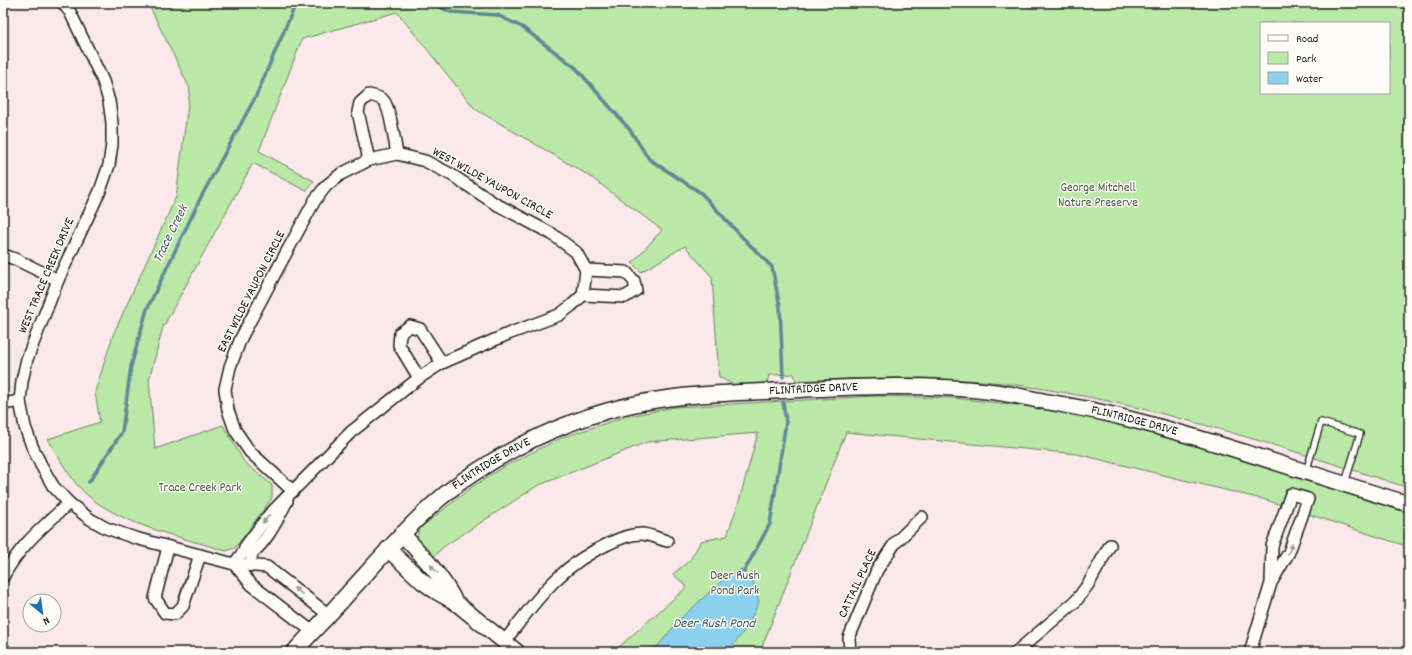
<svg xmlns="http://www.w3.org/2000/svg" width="1412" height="655" font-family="Dekko,sans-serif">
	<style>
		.green { fill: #bae8a6; stroke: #6b8261; fill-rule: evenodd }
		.water { fill: #8bd1ed; stroke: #5f8999 }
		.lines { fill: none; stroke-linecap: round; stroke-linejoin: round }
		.stream { stroke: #5f8999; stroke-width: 3.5 }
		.lane-casing { stroke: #1c1c1c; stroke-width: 8 }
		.street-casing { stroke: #1c1c1c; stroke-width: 14 }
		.secondary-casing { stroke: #1c1c1c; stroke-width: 18 }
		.lane { stroke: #fdfcf7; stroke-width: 5.5 }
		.street { stroke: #fdfcf7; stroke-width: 11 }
		.secondary { stroke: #fdfcf7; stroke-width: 15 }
		.oneway { fill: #989794 }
		.labels { text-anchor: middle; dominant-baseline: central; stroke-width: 3; stroke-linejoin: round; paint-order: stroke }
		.street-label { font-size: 13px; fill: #1c1c1c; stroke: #fdfcf7 }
		.park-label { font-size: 13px; fill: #4b5945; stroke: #fdfcf7 }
		.water-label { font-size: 14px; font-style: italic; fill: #435b65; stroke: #fdfcf7 }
	</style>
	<rect width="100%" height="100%" fill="#fae8ea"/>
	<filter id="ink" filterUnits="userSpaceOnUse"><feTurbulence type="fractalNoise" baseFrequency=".025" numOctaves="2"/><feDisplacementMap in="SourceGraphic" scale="8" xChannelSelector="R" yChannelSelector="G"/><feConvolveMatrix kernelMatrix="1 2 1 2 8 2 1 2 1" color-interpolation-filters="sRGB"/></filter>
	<g filter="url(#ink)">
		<!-- green -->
		<g class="green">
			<path d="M148 3H1409V488C1278 446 1147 402 1010 384 939 375 867 378 796 381L794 374 769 375 767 383 733 385 719 377 712 277 685 246 641 272 632 263 662 230 588 175 475 109 397 12 302 39 259 151 314 181 306 191 253 163 163 327 149 380 155 449 223 425 244 462 272 485V498L235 548 226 551C181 537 121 525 86 494 71 481 58 456 48 439L100 422 95 392 113 335 176 197 190 89ZM1261 23H1389V93H1261Z"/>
			<path d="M877 396 954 398 1035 407 1097 419 1170 436 1409 512V547L1308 514 1313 495 1286 488 1281 505 1266 500 1077 454 846 432 760 652H613L687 587 673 574 690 560 701 541 727 536 739 501 758 433 647 442 537 486 443 547 432 559C421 548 413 545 420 528L472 487 505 466 561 438 624 417 675 407Z"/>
		</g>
		<!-- water -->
		<path class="water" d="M742 569 754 583 759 602 746 629 727 652H653L679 620 723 580Z"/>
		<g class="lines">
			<!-- stream -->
			<g class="stream">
				<path d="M431 3 450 12 497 15 522 27 576 68 630 130 649 159 701 193 742 237 772 267 780 307 783 377"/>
				<path d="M89 482 122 432 131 366 147 309 201 197 256 96 296 3"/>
				<path d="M742 575 770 524 786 422 783 402"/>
			</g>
			<defs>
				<path id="lane" d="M1306 472 1321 422 1360 434 1345 483"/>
				<g id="street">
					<path d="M63 3 70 12 103 81 109 101 112 123V144L109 165 100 191 58 280 27 359 22 381 20 401 25 427 32 446 41 465 53 486 69 503 90 519 106 528 135 538 234 564 267 567 329 615"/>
					<path d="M369 160 358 112 360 103 369 95C374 96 379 97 383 100 390 106 395 144 397 154"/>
					<path d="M3 255 15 259 58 280"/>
					<path d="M583 295 625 297 636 290 634 281 626 272 586 270"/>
					<path d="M419 378 399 345 400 333 410 326 420 329 442 363"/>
					<path d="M3 404 20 401"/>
					<path d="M293 491 250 452 235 430 228 410 225 389 230 367 241 338 278 268 315 200 326 186 341 174 369 160 397 154 425 161 452 175 494 203 552 234 576 252 586 270"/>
					<path d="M168 547 155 598 165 613 175 614 183 606 200 555"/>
					<path d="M234 564 244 551 245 547 269 515 351 432 419 378 442 363 508 334 559 315 571 306 583 295 586 270"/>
					<path d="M234 564 252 585 313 632"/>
					<path d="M250 565 252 553C268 540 277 520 287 501"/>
					<path d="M3 577C20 545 43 527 69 503"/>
					<path d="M504 642C536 601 559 566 608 544 618 539 630 534 641 534 649 534 659 539 667 541"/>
					<path d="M3 648 5 652"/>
					<path d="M850 652 849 638 877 570 895 543 922 517"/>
					<path d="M1016 652 1076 601 1089 583 1110 545"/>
					<path d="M1250 652 1271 583 1289 552 1308 499 1291 494 1272 546 1271 583"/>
				</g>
				<g id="secondary">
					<path d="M402 534C423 556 442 576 455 602"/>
					<path d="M388 549 423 582 437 592 455 602 517 652"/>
					<path id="s1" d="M294 652C313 631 333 611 352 589 389 549 425 505 471 475 522 441 580 415 640 403 683 394 730 393 774 391 846 387 923 383 995 392 1011 394 1027 398 1043 401 1069 406 1096 410 1121 417 1218 441 1313 476 1409 504"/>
				</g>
			</defs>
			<!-- lane casing -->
			<use href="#lane" class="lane-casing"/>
			<!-- street casing -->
			<use href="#street" class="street-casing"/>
			<!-- secondary casing -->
			<use href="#secondary" class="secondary-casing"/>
			<!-- lane -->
			<use href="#lane" class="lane"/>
			<!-- street -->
			<use href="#street" class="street"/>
			<!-- secondary -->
			<use href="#secondary" class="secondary"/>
		</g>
		<!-- one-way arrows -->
		<defs><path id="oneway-solid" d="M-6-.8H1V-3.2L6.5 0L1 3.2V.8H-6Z"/></defs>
		<g class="oneway">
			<use href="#oneway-solid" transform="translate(266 519) rotate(128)"/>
			<use href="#oneway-solid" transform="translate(1290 549) rotate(-67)"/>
			<use href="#oneway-solid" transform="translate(434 569) rotate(-130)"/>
			<use href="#oneway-solid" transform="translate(298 591) rotate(-142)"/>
		</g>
	</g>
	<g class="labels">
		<!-- street labels -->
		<g class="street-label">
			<text transform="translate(492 184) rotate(29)">WEST WILDE YAUPON CIRCLE</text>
			<text transform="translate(47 276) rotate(-67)">WEST TRACE CREEK DRIVE</text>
			<text transform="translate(252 292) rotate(-63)">EAST WILDE YAUPON CIRCLE</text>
			<text stroke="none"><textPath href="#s1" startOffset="610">FLINTRIDGE DRIVE</textPath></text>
			<text stroke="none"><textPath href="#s1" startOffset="934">FLINTRIDGE DRIVE</textPath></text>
			<text stroke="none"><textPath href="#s1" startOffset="274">FLINTRIDGE DRIVE</textPath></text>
			<text transform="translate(858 584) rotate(-65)">CATTAIL PLACE</text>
		</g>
		<!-- park labels -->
		<g class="park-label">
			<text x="1098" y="188">George Mitchell<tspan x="1098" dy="15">Nature Preserve</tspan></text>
			<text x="200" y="488">Trace Creek Park</text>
			<text x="735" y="576">Deer Rush<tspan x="735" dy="15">Pond Park</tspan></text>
		</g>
		<!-- water labels -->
		<g class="water-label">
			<text transform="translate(171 234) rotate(-64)">Trace Creek</text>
			<text x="714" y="624">Deer Rush Pond</text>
		</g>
	</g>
	<!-- margin -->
	<rect width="1412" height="655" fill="none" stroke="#fdfcf7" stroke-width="16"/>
	<rect x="8" y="8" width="1396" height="639" fill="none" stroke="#1c1c1c" stroke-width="1.5" filter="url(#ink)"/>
	<!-- legend -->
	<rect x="1260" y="22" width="130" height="72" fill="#fdfcf7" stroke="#a3a29f"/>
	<rect x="1268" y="35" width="20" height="6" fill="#fdfcf7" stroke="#a3a29f"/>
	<text x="1296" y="42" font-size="12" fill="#1c1c1c">Road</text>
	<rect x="1268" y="52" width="20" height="12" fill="#bae8a6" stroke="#a3a29f"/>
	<text x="1296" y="62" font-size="12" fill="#1c1c1c">Park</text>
	<rect x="1268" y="72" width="20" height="12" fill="#8bd1ed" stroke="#a3a29f"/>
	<text x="1296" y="82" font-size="12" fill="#1c1c1c">Water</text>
	<!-- north arrow -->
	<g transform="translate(42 613) rotate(151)"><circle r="19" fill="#fdfcf7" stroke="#a3a29f"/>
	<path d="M0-3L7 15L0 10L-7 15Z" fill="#1f6fb2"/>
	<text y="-6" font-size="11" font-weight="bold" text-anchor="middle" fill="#1c1c1c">N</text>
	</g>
</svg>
